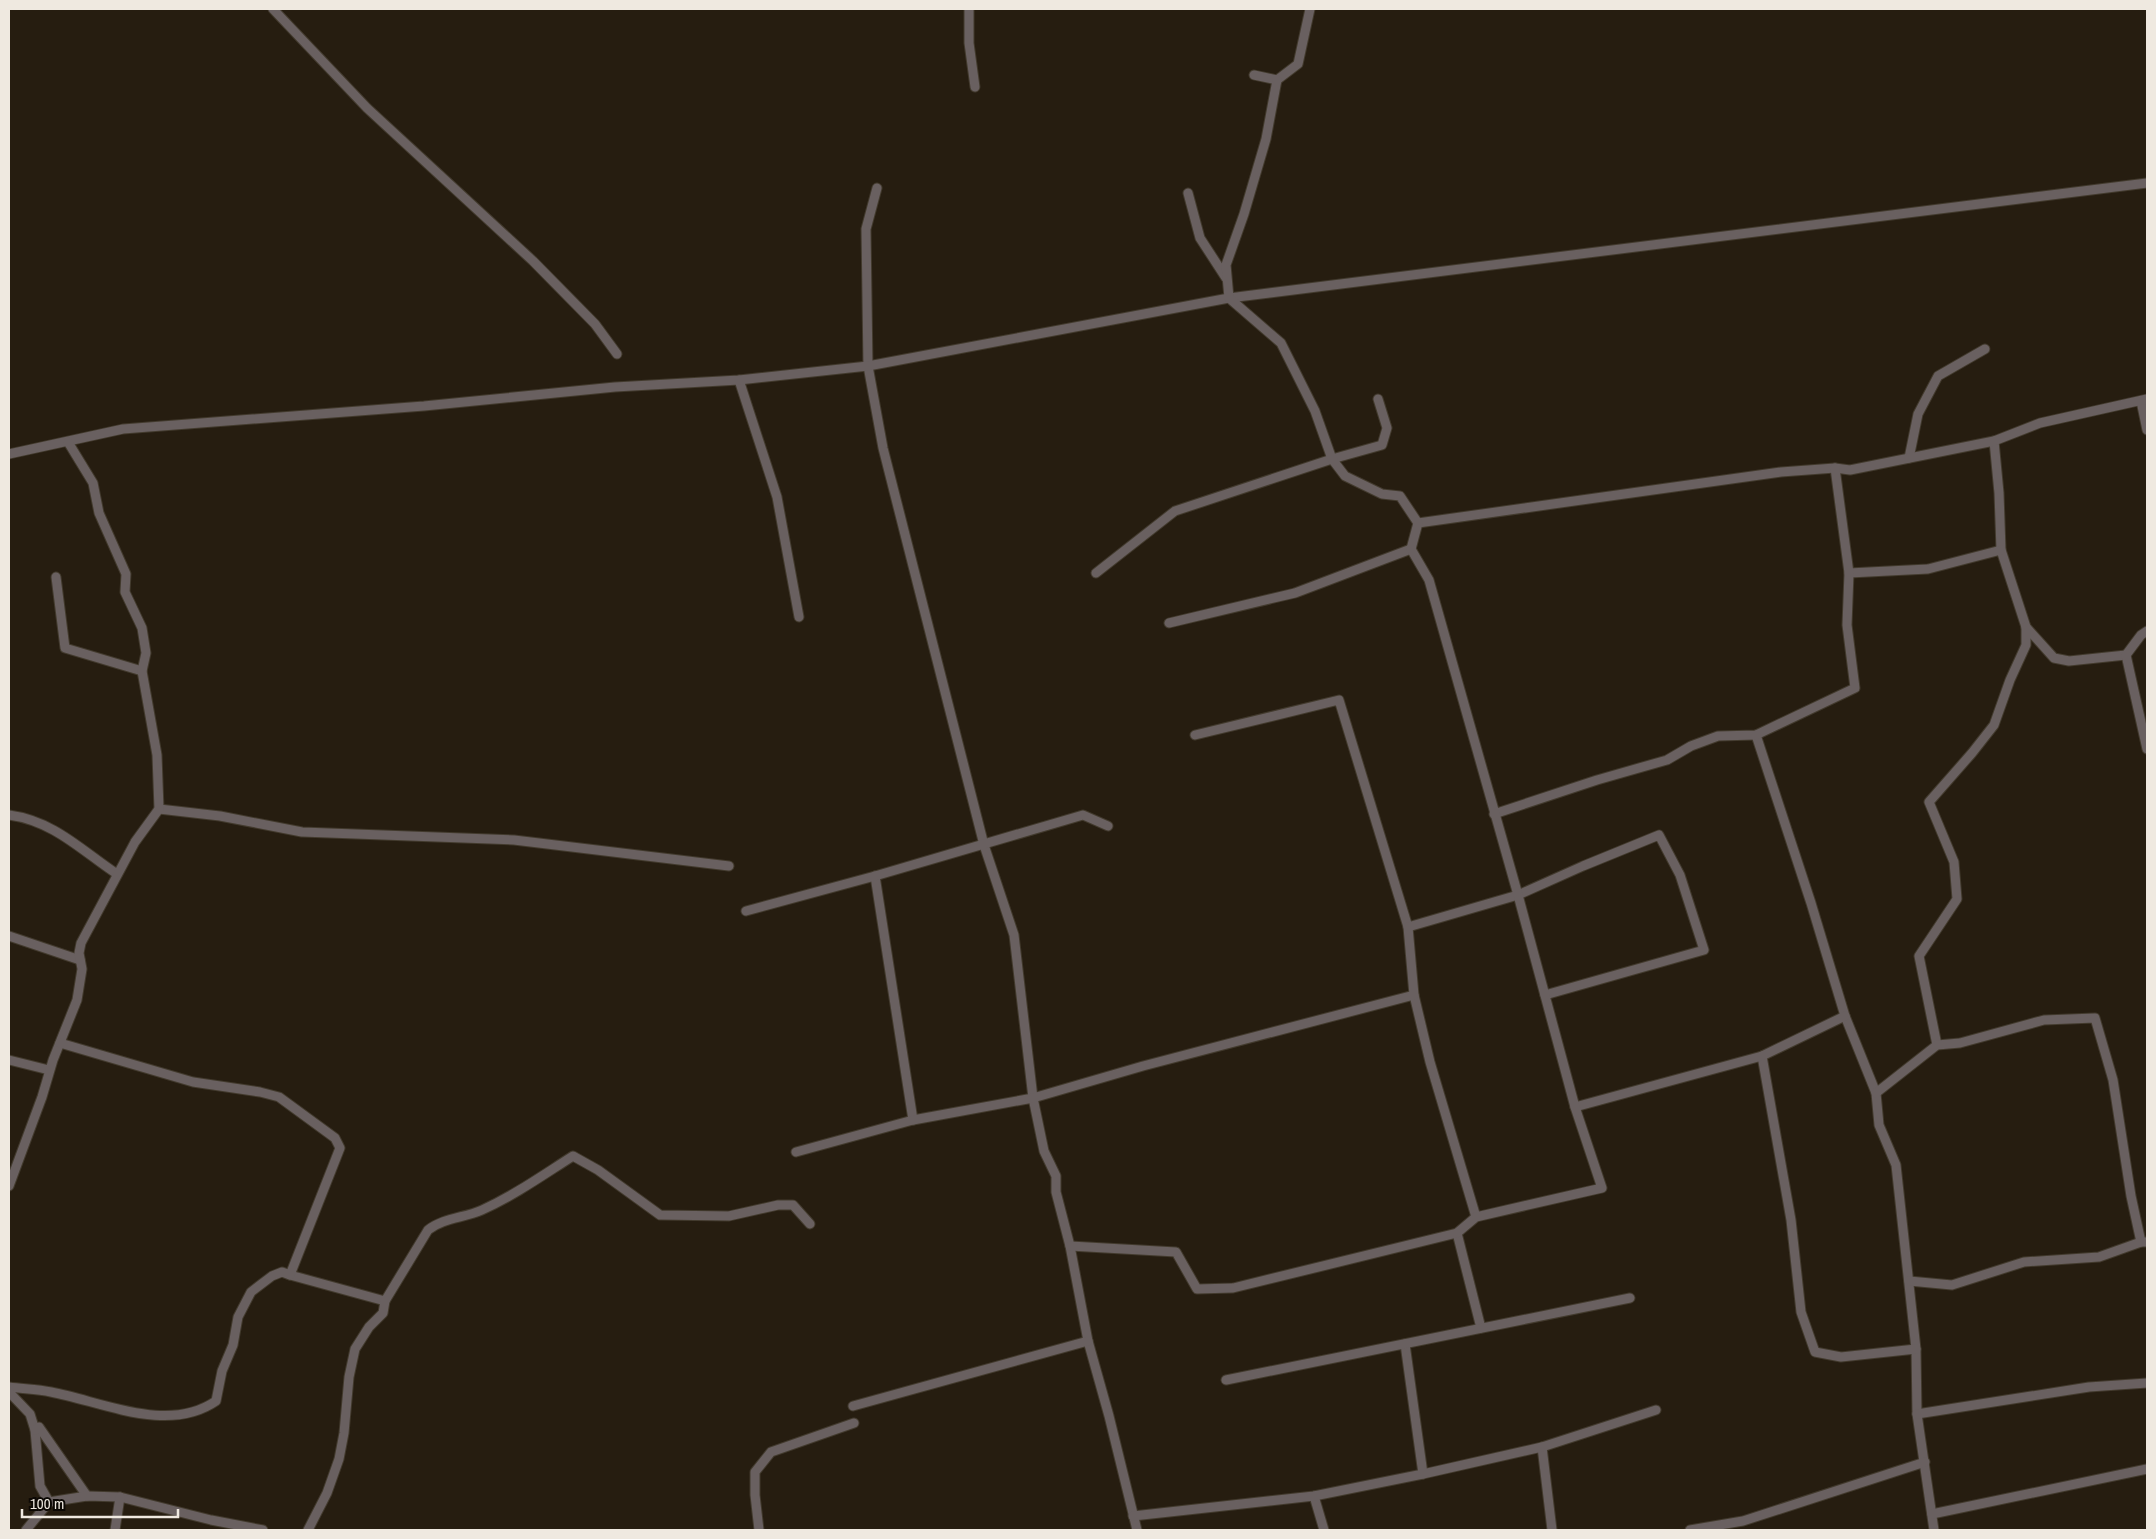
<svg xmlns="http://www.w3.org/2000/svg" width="2156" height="1539" font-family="'Archivo Narrow',sans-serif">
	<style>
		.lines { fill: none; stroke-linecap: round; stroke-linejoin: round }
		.minor-casing { stroke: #423a2d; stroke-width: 11 }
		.minor { stroke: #696060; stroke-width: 9 }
	</style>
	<rect width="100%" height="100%" fill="#261d10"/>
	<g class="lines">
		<defs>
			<g id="minor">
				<path d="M273 9 367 108 533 261 595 324 617 354"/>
				<path d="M969 9V43L975 87"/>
				<path d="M1254 75 1277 80 1298 64 1310 9"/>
				<path d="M877 188 866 229 868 366 883 448 984 845 1014 935 1033 1098 1044 1151 1056 1176V1192L1070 1246 1088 1341 1109 1416 1137 1530"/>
				<path d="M1188 193 1200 238 1226 278"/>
				<path d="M739 380 777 497 799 617"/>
				<path d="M2141 401 2147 430"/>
				<path d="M1994 441 1999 493 2001 550 2026 627 2054 658 2069 661 2126 655"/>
				<path d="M9 454 123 429 424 406 615 387 739 380 868 366 1229 298 2147 183"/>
				<path d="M1909 458 1918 414 1938 376 1985 349"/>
				<path d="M1418 523 1781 472 1835 468 1850 470 1994 441 2040 423 2147 399"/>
				<path d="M1096 573 1175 511 1332 459 1382 445 1387 428 1378 399"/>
				<path d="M1849 573 1928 569 2001 550"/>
				<path d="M56 577 65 648 142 671"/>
				<path d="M1169 623 1295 593 1411 549"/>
				<path d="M2147 631 2141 635 2126 655 2147 749"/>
				<path d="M1195 735 1339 700 1408 927"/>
				<path d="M1756 735 1811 903 1845 1016 1876 1093 1879 1125 1896 1165 1916 1349 1917 1414 1934 1530"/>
				<path d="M159 809 220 816 302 832 514 840 729 866"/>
				<path d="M1494 814 1597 780 1667 760 1691 746 1718 736 1756 735 1855 688 1847 625 1849 573 1835 468"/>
				<path d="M9 815C54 821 82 851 117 874"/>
				<path d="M875 876 913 1120"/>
				<path d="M746 911 875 876 1083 815 1108 826"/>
				<path d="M9 936 80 960"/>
				<path d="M1414 995 1430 1062 1476 1217"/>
				<path d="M1937 1045 1919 956 1957 899 1954 862 1929 802 1972 753 1994 725 2010 680 2026 645V627"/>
				<path d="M1762 1056 1791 1220 1801 1312 1815 1352 1841 1357 1916 1349"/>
				<path d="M9 1060 49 1070"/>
				<path d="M1876 1093 1937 1045 1960 1043 2044 1020 2095 1018 2113 1080 2131 1196 2141 1242"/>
				<path d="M1575 1107 1762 1056 1845 1016"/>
				<path d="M796 1152 913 1120 1033 1098 1143 1066 1414 995 1408 927 1518 895 1583 866 1659 835 1680 875 1704 950 1545 995"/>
				<path d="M9 1186 42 1097 53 1060 77 1000 82 969 79 953 81 943 135 842 159 809 157 755 142 671 146 653 142 628 125 592 126 574 99 513 93 483 68 442"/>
				<path d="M1457 1233 1481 1328"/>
				<path d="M1070 1246 1176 1252 1197 1289 1233 1288 1457 1233 1476 1217 1602 1188 1575 1107 1518 895 1429 580 1411 549 1418 523 1400 496 1382 494 1345 476 1332 459 1315 411 1281 343 1229 298 1226 265 1244 214 1266 139 1277 80"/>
				<path d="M290 1275 385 1301"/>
				<path d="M1909 1281 1952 1285 2024 1262 2099 1257 2141 1242H2147"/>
				<path d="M1405 1344 1423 1474"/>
				<path d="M1226 1380 1630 1298"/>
				<path d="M9 1387C23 1389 37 1389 51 1392 103 1402 168 1434 216 1401L222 1371 233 1345 238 1317 251 1292 272 1276 282 1272 290 1275 340 1148 335 1138 279 1097 260 1092 193 1082 60 1043"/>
				<path d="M9 1392 30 1414 35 1430 40 1486 49 1502 26 1530"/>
				<path d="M853 1406 1088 1341"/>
				<path d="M1917 1414 2089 1387 2147 1383"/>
				<path d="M35 1430 39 1427 87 1496"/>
				<path d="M1542 1447 1552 1530"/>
				<path d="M1314 1496 1324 1530"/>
				<path d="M49 1502 87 1496 120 1497 211 1520 263 1530"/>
				<path d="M1932 1514 2147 1469"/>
				<path d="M1133 1516 1314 1496 1423 1474 1542 1447 1656 1410"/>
				<path d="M115 1530 120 1497"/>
				<path d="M308 1530 327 1493 339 1459 344 1433 349 1377 355 1349 369 1327 383 1313 385 1301 428 1230C443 1218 464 1218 482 1210 515 1195 543 1175 573 1156L598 1170 660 1215 729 1216 778 1205H793L810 1224"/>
				<path d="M759 1530 755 1495V1472L771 1452 854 1423"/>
				<path d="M1690 1530 1743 1521 1925 1462"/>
			</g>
		</defs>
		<!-- minor casing -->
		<use href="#minor" class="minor-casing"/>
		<!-- minor -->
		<use href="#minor" class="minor"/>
	</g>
	<!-- border -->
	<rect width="2156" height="1539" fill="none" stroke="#efe9e0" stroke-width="20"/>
	<!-- scale -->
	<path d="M22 1509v8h156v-8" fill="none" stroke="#efe9e0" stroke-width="2.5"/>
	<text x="30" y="1509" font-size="15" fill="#efe9e0" stroke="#0c0804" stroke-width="4" paint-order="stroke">100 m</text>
</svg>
